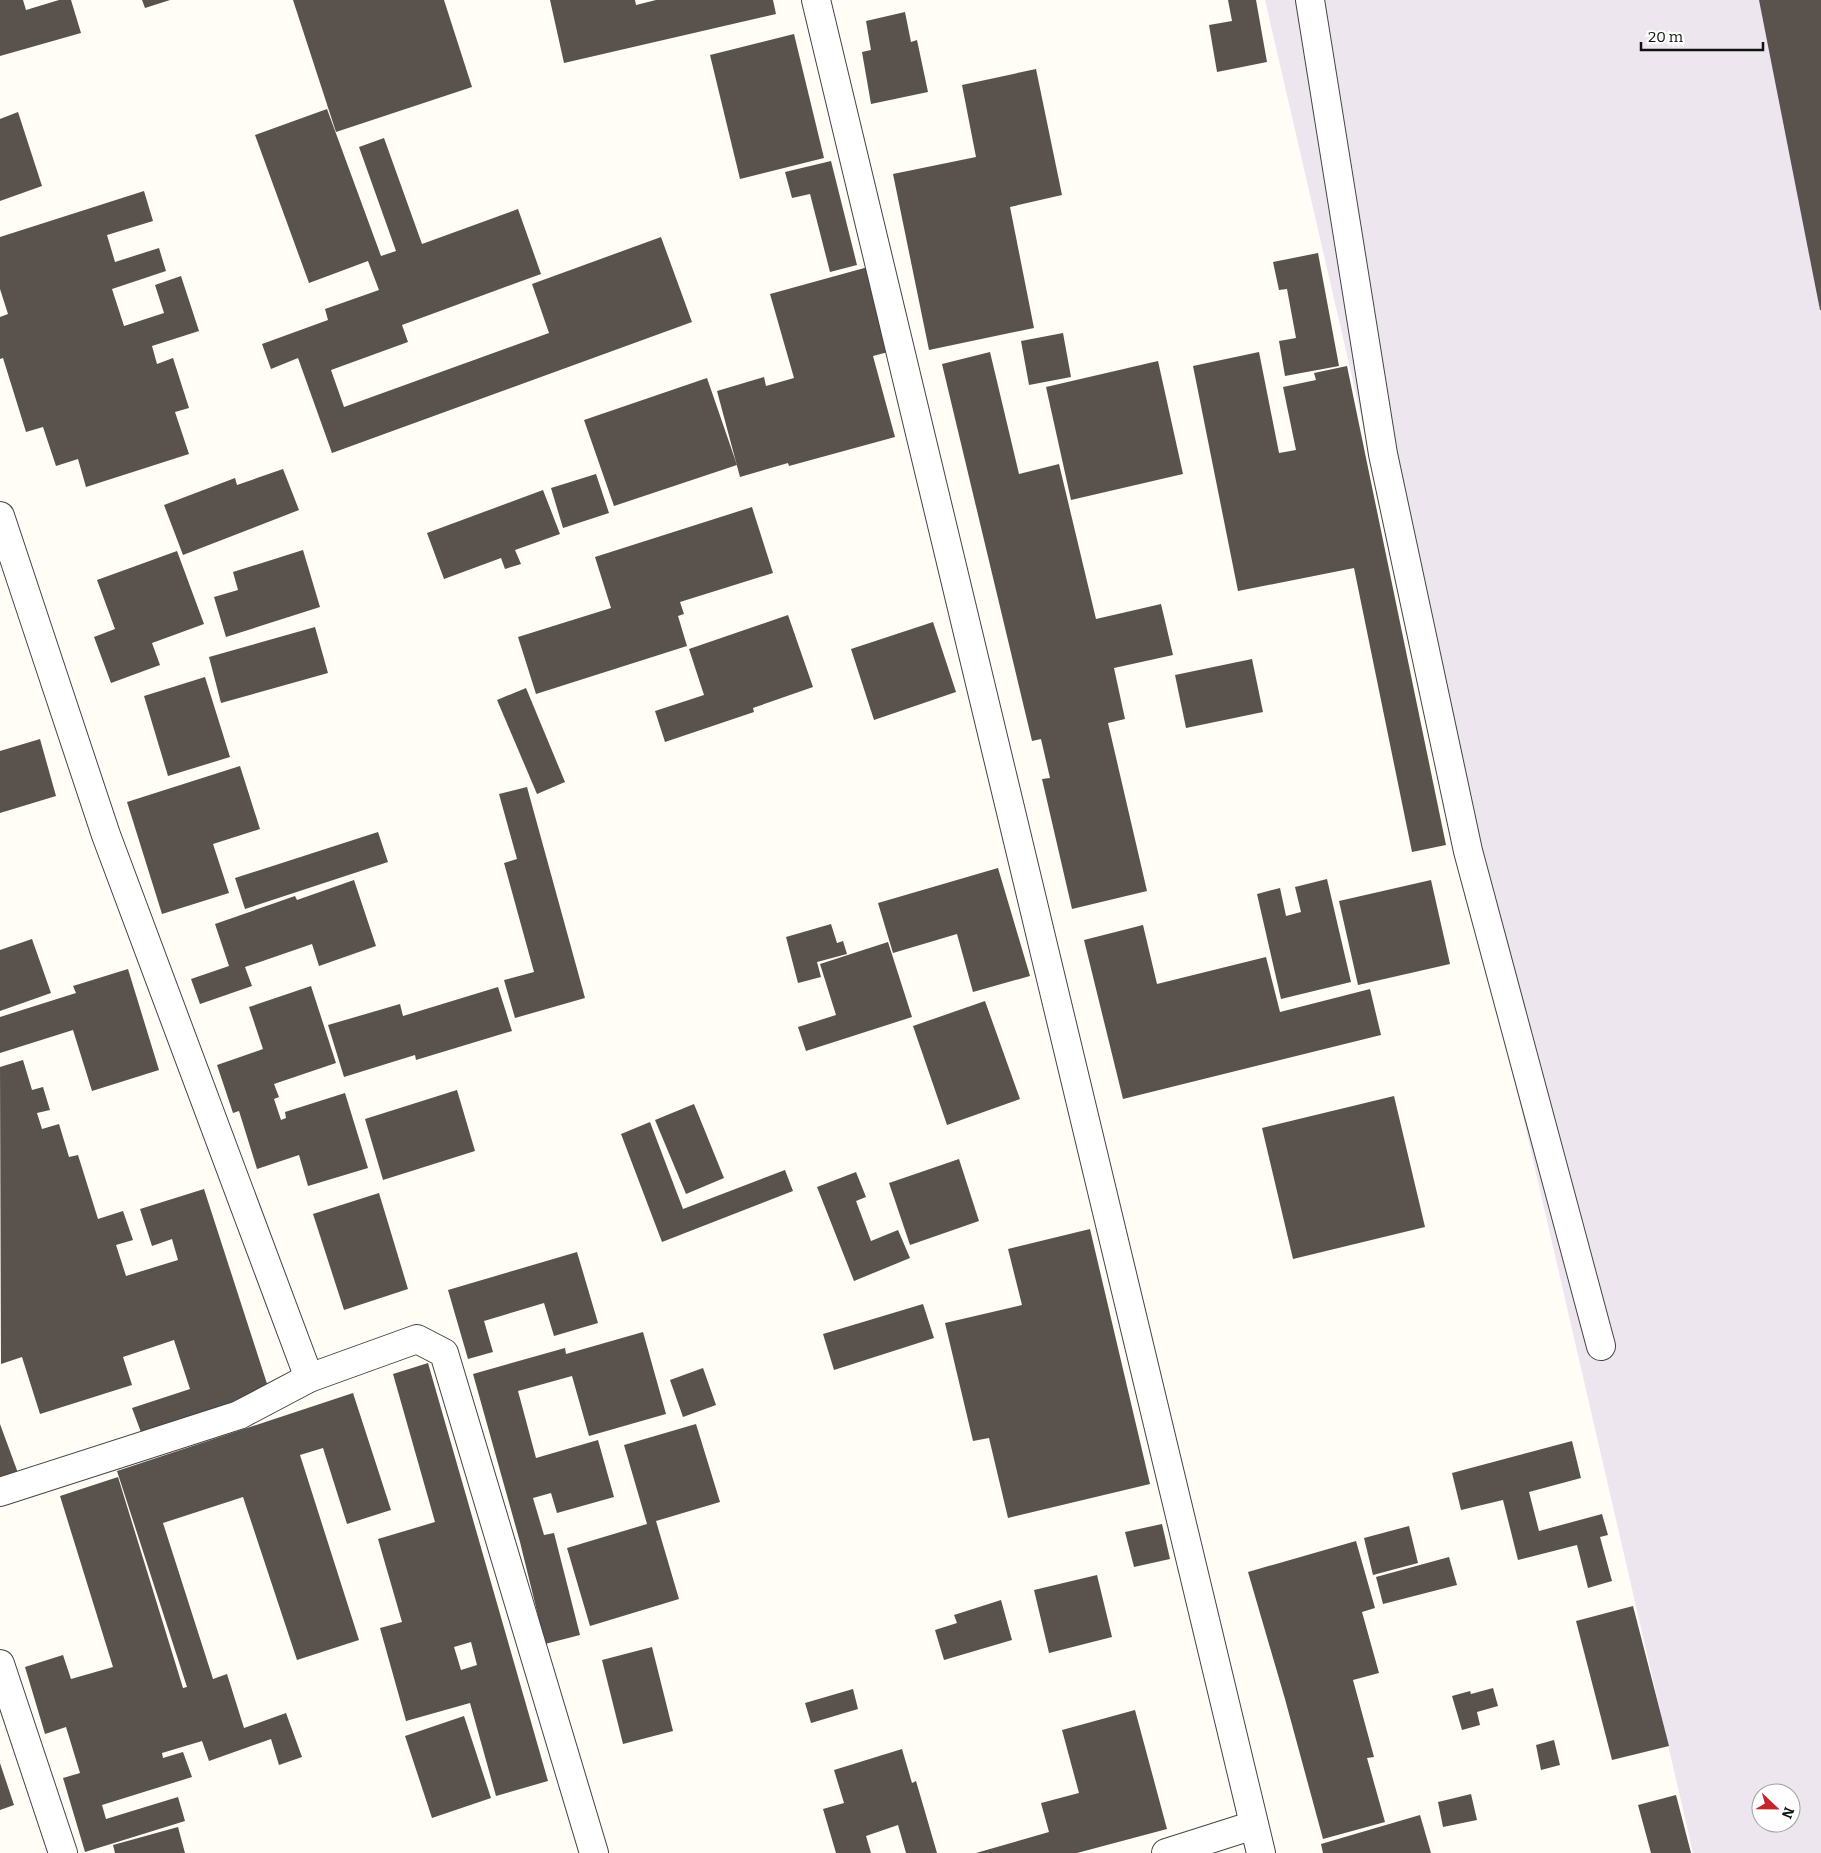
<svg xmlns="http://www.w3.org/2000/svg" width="1821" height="1853" font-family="Bitter,serif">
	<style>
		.industrial { fill: #eee6ef; fill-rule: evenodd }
		.building { fill: #5a524d; fill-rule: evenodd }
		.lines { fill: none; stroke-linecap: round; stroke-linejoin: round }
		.street-casing { stroke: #444; stroke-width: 30 }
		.street { stroke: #fff; stroke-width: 28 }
	</style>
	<rect width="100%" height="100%" fill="#fffdf5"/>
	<!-- industrial -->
	<path class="industrial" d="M1265 0H1821V1853H1693ZM1761 1793H1791V1823H1761Z"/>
	<!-- building -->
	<g class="building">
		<path d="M0 0H23L26 10 59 0H71L81 33 0 56Z"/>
		<path d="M142 0H170L145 8Z"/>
		<path d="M293 0H444L472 87 336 132Z"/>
		<path d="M550 0H635L636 5 656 0H773L776 14 564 63Z"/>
		<path d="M1228 0H1256L1267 62 1217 72 1209 25 1232 21Z"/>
		<path d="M1759 0H1821V310H1820Z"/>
		<path d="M905 12 911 42 917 40 928 92 871 104 862 52 871 50 866 21Z"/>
		<path d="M794 34 824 158 740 179 710 55Z"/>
		<path d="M1036 69 1062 195 1010 207 1034 328 929 350 893 174 976 157 962 85Z"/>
		<path d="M327 109 381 256 396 251 359 147 384 138 422 244 518 209 541 274 402 325 408 342 331 370 344 407 549 333 532 284 661 237 692 322 332 453 298 358 271 369 262 344 328 320 325 309 379 290 368 261 309 283 255 135Z"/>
		<path d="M18 112 42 186 0 201V119Z"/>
		<path d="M831 161 857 265 830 272 810 194 792 198 785 172Z"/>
		<path d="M144 191 153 221 107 235 115 262 159 248 166 271 112 289 124 326 164 313 155 285 181 276 199 331 152 346 157 364 173 358 189 408 175 412 189 454 86 487 78 459 56 466 43 427 26 432 3 358 0 359V317L8 314 0 289V237Z"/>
		<path d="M1318 253 1339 366 1285 376 1279 341 1296 338 1287 289 1279 290 1273 262Z"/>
		<path d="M868 267 892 351 873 356 895 437 789 466 788 463 740 477 717 391 764 377 766 386 794 378 770 294Z"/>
		<path d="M1063 333 1071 377 1029 385 1021 341Z"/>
		<path d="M990 352 1019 474 1059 464 1096 619 1161 604 1173 655 1114 668 1125 719 1108 723 1147 891 1072 909 1042 779 1050 778 1041 739 1032 741 942 364Z"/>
		<path d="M1259 352 1279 453 1296 450 1283 387 1316 380 1314 373 1347 366 1446 845 1412 852 1354 568 1238 591 1193 366Z"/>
		<path d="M1158 361 1183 474 1071 500 1046 387Z"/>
		<path d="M707 378 737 465 614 506 584 420Z"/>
		<path d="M283 469 299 510 183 555 164 505 235 478 237 485Z"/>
		<path d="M596 474 609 513 563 528 551 488Z"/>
		<path d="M543 490 560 534 515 550 521 564 505 569 501 558 444 579 427 533Z"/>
		<path d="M752 507 773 573 680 602 684 614 678 616 687 646 536 694 518 637 611 608 595 557Z"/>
		<path d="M303 550 320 607 226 637 214 597 238 590 233 572Z"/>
		<path d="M177 551 204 624 152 643 160 665 111 683 94 637 115 629 97 580Z"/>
		<path d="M788 615 813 687 753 708 754 712 665 742 655 711 704 695 689 649Z"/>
		<path d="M933 622 956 692 874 720 851 649Z"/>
		<path d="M315 627 328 673 221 703 209 657Z"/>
		<path d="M1252 659 1263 712 1186 728 1175 675Z"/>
		<path d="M205 677 230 757 168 776 144 696Z"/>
		<path d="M526 688 565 782 537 794 497 700Z"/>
		<path d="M40 739 56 796 0 813V751Z"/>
		<path d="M240 766 260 829 213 844 229 893 162 914 127 802Z"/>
		<path d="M527 787 585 998 515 1018 504 980 534 972 504 863 517 859 499 794Z"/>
		<path d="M378 832 388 862 245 909 235 878Z"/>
		<path d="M998 868 1030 976 973 992 957 934 893 953 878 903Z"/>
		<path d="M1327 879 1351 982 1281 999 1257 894 1280 888 1286 916 1301 912 1295 887Z"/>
		<path d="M354 880 376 946 319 966 312 944 245 967 252 986 200 1004 191 979 229 966 215 924 295 896 297 900Z"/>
		<path d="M1431 880 1450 964 1358 985 1339 901Z"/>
		<path d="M831 924 837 943 843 941 847 954 817 962 821 977 798 983 786 937Z"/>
		<path d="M1143 925 1157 984 1266 957 1280 1012 1370 989 1381 1035 1123 1099 1084 940Z"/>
		<path d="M32 939 51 993 0 1011V950Z"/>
		<path d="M888 942 912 1017 806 1051 798 1027 836 1015 820 964Z"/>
		<path d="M128 969 159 1070 92 1091 73 1030 0 1053V1017L76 993 73 986Z"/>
		<path d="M311 986 336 1063 274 1084 279 1097 274 1099 281 1120 286 1118 285 1112 345 1093 368 1168 308 1186 299 1155 257 1169 239 1111 233 1113 217 1065 263 1049 249 1007Z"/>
		<path d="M498 987 512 1031 416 1060 415 1055 344 1077 328 1025 400 1004 403 1016Z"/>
		<path d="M985 1001 1020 1099 947 1125 913 1026Z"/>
		<path d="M23 1060 32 1090 43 1087 50 1110 37 1113 42 1129 59 1124 69 1157 78 1155 98 1219 123 1211 133 1240 116 1245 126 1276 178 1260 172 1239 152 1246 140 1209 204 1189 270 1393 142 1435 132 1408 190 1389 174 1340 123 1357 132 1385 40 1414 22 1357 1 1364 0 1067Z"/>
		<path d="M457 1090 475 1151 383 1180 365 1119Z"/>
		<path d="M1394 1096 1425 1227 1293 1259 1262 1128Z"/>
		<path d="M694 1104 724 1178 686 1194 655 1120Z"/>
		<path d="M650 1122 683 1209 785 1170 793 1191 662 1242 621 1134Z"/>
		<path d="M959 1159 979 1221 910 1245 889 1183Z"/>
		<path d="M856 1172 866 1197 856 1201 871 1241 898 1230 910 1258 854 1281 817 1187Z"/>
		<path d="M379 1193 408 1289 344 1310 313 1214Z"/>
		<path d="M1090 1229 1150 1484 1008 1518 989 1438 973 1441 945 1323 1022 1305 1008 1249Z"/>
		<path d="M577 1252 598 1323 554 1336 544 1303 484 1321 493 1352 468 1359 448 1290Z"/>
		<path d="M923 1304 934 1338 834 1370 823 1334Z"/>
		<path d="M643 1332 666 1414 589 1436 572 1376 518 1391 536 1458 598 1440 614 1497 557 1513 551 1493 533 1498 544 1535 554 1533 580 1635 545 1644 520 1542 473 1374 565 1348 566 1354Z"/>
		<path d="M428 1363 548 1781 496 1796 470 1703 406 1721 380 1628 402 1622 378 1539 435 1522 393 1374ZM471 1642 477 1665 461 1670 454 1647Z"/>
		<path d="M703 1368 716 1405 683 1417 670 1380Z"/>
		<path d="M353 1393 391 1510 347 1524 323 1448 300 1455 359 1640 297 1660 243 1497 163 1523 213 1679 227 1674 244 1728 286 1713 302 1757 279 1765 271 1739 209 1761 202 1741 162 1753 163 1758 183 1752 192 1777 102 1805 106 1819 178 1797 185 1821 85 1852 63 1778 80 1773 66 1727 45 1734 25 1667 63 1655 71 1679 113 1667 60 1496 118 1477 183 1688 187 1687 117 1471Z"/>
		<path d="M0 1424 18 1473 0 1479Z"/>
		<path d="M696 1424 720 1502 656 1521 679 1599 590 1626 567 1548 647 1524 624 1445Z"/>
		<path d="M1572 1441 1581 1478 1529 1492 1539 1531 1602 1514 1608 1535 1600 1537 1612 1581 1588 1588 1577 1545 1518 1560 1503 1500 1461 1510 1452 1473Z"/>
		<path d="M1162 1524 1170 1559 1134 1567 1125 1532Z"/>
		<path d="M1409 1526 1418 1563 1373 1575 1364 1538Z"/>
		<path d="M1356 1541 1375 1608 1362 1612 1379 1673 1353 1680 1374 1757 1367 1758 1385 1822 1323 1839 1285 1699 1248 1572Z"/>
		<path d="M1449 1557 1457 1585 1383 1604 1376 1577Z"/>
		<path d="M1097 1575 1112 1637 1049 1653 1034 1590Z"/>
		<path d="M1001 1600 1012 1640 944 1660 935 1630 957 1623 954 1615Z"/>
		<path d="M1633 1606 1669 1746 1612 1760 1576 1621Z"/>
		<path d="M652 1647 673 1731 623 1744 602 1660Z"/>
		<path d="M1493 1688 1498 1706 1477 1712 1480 1725 1462 1730 1452 1696 1470 1691 1471 1694Z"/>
		<path d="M853 1689 858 1709 811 1723 805 1703Z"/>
		<path d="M1135 1710 1167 1829 1077 1853H976L1049 1832 1041 1803 1079 1793 1062 1730Z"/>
		<path d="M464 1716 491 1798 432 1818 405 1736Z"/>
		<path d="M1554 1740 1560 1765 1541 1770 1536 1745Z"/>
		<path d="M902 1749 912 1783 916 1781 937 1853H906L898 1825 866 1836 871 1853H836L823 1809 844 1803 834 1770Z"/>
		<path d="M0 1763 14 1805 0 1810Z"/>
		<path d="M1471 1794 1477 1820 1443 1827 1438 1802Z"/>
		<path d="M1676 1795 1691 1853H1651L1638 1805Z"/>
		<path d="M1420 1815 1431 1853H1323L1321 1844Z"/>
		<path d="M178 1827 185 1853H115L113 1845Z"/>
	</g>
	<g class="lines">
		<defs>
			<g id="street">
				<path d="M816 0 1261 1853"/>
				<path d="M1310 0 1383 454 1468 851 1601 1346"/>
				<path d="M0 516 106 835 309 1378 417 1339 444 1353 594 1853"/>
				<path d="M0 1492 239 1415 309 1378"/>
				<path d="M0 1664 63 1853"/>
				<path d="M1166 1853 1254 1825"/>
			</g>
		</defs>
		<!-- street casing -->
		<use href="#street" class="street-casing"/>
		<!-- street -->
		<use href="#street" class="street"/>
	</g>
	<!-- north arrow -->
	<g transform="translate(1776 1808) rotate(112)"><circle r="24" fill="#ffffff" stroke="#a0a0a0"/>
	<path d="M0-4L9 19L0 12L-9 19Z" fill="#c4262e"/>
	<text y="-8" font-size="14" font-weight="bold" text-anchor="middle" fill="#111111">N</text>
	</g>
	<!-- scale -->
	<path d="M1641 42v8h122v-8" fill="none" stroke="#111111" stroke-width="2.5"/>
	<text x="1648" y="42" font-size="15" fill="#111111" stroke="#ffffff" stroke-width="4" paint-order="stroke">20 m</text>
</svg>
